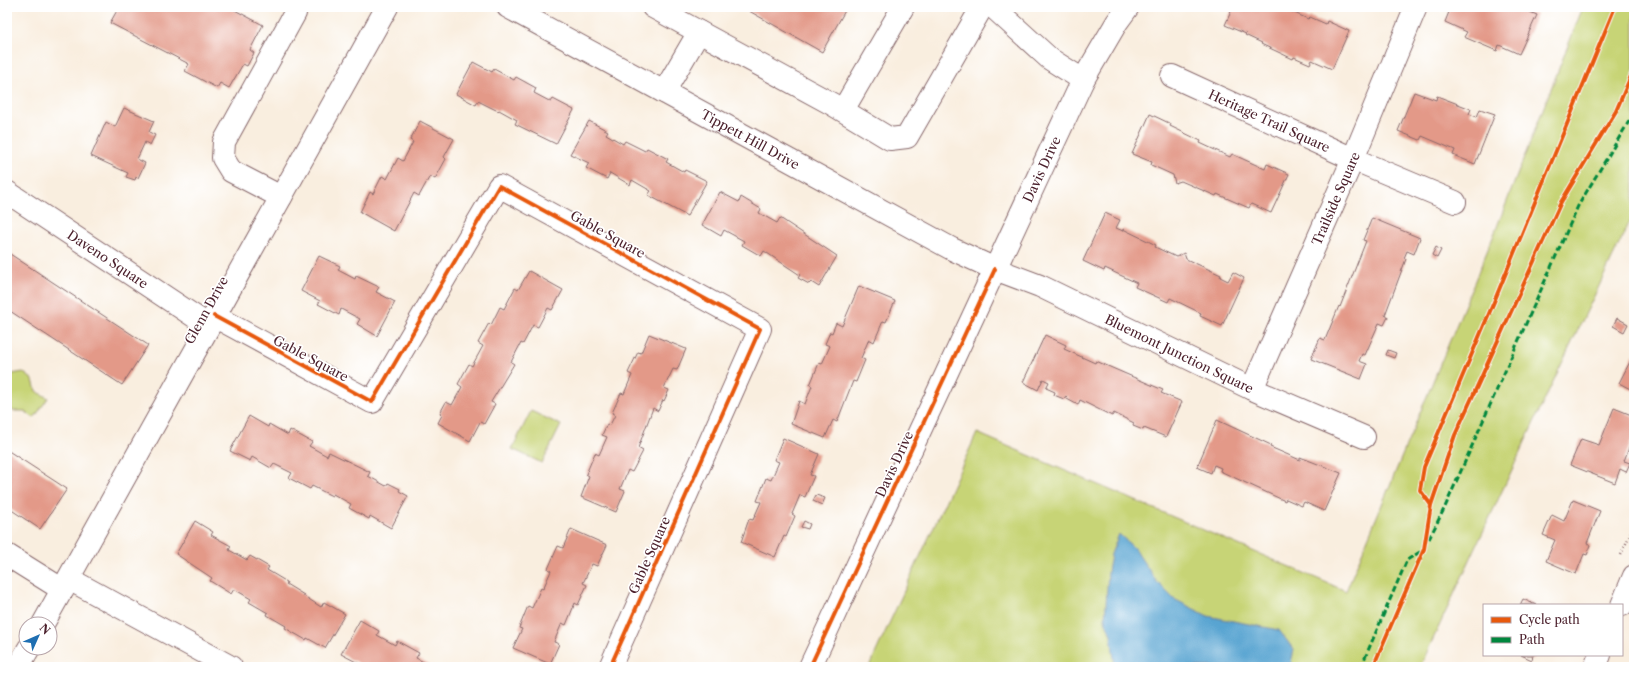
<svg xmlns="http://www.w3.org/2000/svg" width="1641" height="674" font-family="'Libre Caslon Text',serif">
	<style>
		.green { fill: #c7d476; stroke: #887a50 }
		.water { fill: #59a4d1; stroke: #52627e }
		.building { fill: #e39988 }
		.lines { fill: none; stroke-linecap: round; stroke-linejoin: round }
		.minor-casing { stroke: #87676a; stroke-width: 24 }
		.major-casing { stroke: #87676a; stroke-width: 24 }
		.path { stroke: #87676a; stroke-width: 2.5; stroke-dasharray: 1 3; stroke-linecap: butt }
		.minor { stroke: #fff; stroke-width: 22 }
		.major { stroke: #fff; stroke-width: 22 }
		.quiet { stroke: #00873e; stroke-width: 3; stroke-dasharray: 6 3; stroke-linecap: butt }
		.cycleway-casing { stroke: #fff; stroke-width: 6 }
		.cycleway { stroke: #e8590c; stroke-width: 4 }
		.labels { text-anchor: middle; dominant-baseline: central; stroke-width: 3.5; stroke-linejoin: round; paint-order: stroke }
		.street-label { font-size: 13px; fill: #4a1f2b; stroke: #fff }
	</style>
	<rect width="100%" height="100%" fill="#fff"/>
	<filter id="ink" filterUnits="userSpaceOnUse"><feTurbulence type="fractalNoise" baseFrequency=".025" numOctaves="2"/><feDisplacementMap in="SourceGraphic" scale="8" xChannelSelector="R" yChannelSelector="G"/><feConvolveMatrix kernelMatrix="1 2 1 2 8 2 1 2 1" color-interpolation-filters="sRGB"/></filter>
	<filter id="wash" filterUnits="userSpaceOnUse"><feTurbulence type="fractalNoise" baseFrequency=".012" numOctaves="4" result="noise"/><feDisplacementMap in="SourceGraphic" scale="16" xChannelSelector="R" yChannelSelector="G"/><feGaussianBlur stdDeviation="0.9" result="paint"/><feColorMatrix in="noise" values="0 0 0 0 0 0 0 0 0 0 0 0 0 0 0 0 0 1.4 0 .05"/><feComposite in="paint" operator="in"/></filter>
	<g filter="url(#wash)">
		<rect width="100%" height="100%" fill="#f9eedf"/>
		<!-- green -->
		<g class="green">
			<path d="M1583 7H1634V213L1551 386 1420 667H869L977 433 1346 591 1493 237Z"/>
			<path d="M23 372 33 380 36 391 48 398 34 418 24 411H13L7 407V381L12 374Z"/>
			<path d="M531 411 561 425 542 463 512 449Z"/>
		</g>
		<!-- water -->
		<path class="water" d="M1119 534 1134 548 1157 582 1174 599 1208 616 1279 630 1294 650 1290 667H1115L1111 635 1105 620 1108 572 1111 554Z"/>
		<g id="blocks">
			<!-- building -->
			<g class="building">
				<path d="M119 7H229L263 25 250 50 254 53 247 66 243 64 229 88 220 83 217 88 185 71 189 64 110 23Z"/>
				<path d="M742 7H847L822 52Z"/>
				<path d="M1233 7H1281L1308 19 1310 17 1326 24 1327 21 1349 31 1332 69 1312 60 1310 64 1294 57 1293 59 1261 44 1262 43 1245 35 1246 34 1225 25Z"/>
				<path d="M1451 7H1506L1513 10 1514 7H1518L1537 15 1519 54 1499 45 1497 51 1464 37 1467 32 1445 22Z"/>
				<path d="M473 62 492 72 494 69 514 80 516 77 536 88 534 93 551 102 553 99 574 110 556 144 515 124 517 120 499 110 498 111 478 101 476 105 456 94Z"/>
				<path d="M1414 92 1436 100 1437 96 1471 109 1469 114 1477 117 1480 109 1495 114 1475 164 1453 155 1455 150 1422 136 1420 140 1398 131Z"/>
				<path d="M124 108 154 121 149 132 155 135 150 145 145 142 137 159 145 163 138 178 136 177 135 180 126 177 128 173 91 156 106 122 115 127Z"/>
				<path d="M1150 114 1171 124 1170 126 1201 141 1200 143 1230 157 1232 154 1265 169 1267 164 1289 174 1271 213 1251 204 1249 208 1217 194 1216 196 1181 181 1175 183 1173 175 1151 165 1152 162 1132 154Z"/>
				<path d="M420 121 454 139 444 157 446 159 435 179 430 176 419 196 414 193 394 231 360 212 370 192 373 194 382 176 387 179 398 158 403 161 413 142 410 140Z"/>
				<path d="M589 121 608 131 606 134 623 144 625 141 645 151 647 148 668 159 666 162 684 172 685 170 707 181 687 216 648 195 651 191 632 180 630 185 610 173 607 179 586 168 589 163 570 154Z"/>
				<path d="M720 192 739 202 741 197 761 209 759 213 777 223 780 218 837 256 819 287 811 282 809 284 798 278 800 275 764 251 761 256 742 245 744 241 724 230 721 236 702 225Z"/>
				<path d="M1105 213 1120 220 1116 228 1123 231V229L1156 245 1155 247 1176 257 1184 253 1186 259 1221 275 1220 277 1228 281 1233 272 1244 278 1222 326 1200 316 1201 313 1170 298 1168 302 1135 287 1137 283 1105 268 1104 271 1083 261Z"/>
				<path d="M1372 218 1420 238 1414 254 1407 251 1404 258 1406 259 1385 315 1388 317 1384 325 1379 323 1365 355 1362 354 1359 361 1367 364 1361 379 1311 359 1320 338 1325 340 1339 306 1340 307 1366 241 1363 240Z"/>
				<path d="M1436 247 1441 250 1437 258 1432 255Z"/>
				<path d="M7 252 148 345 122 385 7 309Z"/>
				<path d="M319 256 340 266 338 270 355 279 356 276 379 287 376 292 395 302 377 336 357 324 360 319 341 309 339 315 318 304 320 301 301 291Z"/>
				<path d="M529 271 563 290 552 310 548 308 538 327 533 325 523 344 521 343 511 362 514 364 491 402 495 404 484 424 480 422 470 441 438 423 442 415 440 413 446 402 452 405 462 387 458 384 469 364 472 366 483 346 478 343 489 323 491 325 500 307 504 309 515 288 518 290Z"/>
				<path d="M859 286 895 301 886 322 883 321 874 342 869 339 861 358 865 360 856 382 853 381 837 422 833 420 825 438 791 424 799 401 805 404 812 386 810 385 819 363 822 364 830 346 825 344 830 332 832 333 836 323 842 326Z"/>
				<path d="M1617 318 1628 324 1624 332 1613 326Z"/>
				<path d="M649 334 686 349 677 370 673 369 664 388 669 390 664 401 663 400 658 411 653 408 638 448 643 451 632 472 628 470 620 489 625 491 616 512 581 497 589 476 586 474 595 453 599 455 607 437 602 435 607 424 610 425 615 415 612 413 621 393 624 394 632 375 628 373 638 352 641 353Z"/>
				<path d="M1045 335 1066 345 1064 349 1095 363 1096 361 1163 390 1161 393 1182 402 1166 437 1144 428 1143 430 1133 426 1134 423 1114 413 1112 416 1080 400 1078 405 1067 399 1068 398 1066 396 1064 399 1054 395 1055 392 1046 388 1049 382 1043 379 1038 390 1023 382Z"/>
				<path d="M1388 350 1396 353 1394 358 1386 355Z"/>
				<path d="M1634 354V391L1619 383Z"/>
				<path d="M1614 408 1634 416V434L1624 461 1630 463 1626 472 1620 469 1615 483 1570 465 1581 439 1599 445Z"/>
				<path d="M249 416 268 427 269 424 288 435 290 430 312 442 309 446 327 456 329 452 370 472 368 476 386 486 388 483 400 489 399 491 408 496 391 528 370 516 369 519 349 508 351 504 333 494 332 496 312 486 310 489 289 478 292 473 274 464 271 468 252 457 250 461 230 451Z"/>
				<path d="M1217 420 1271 445 1270 447 1300 460V457L1341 473 1324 511 1304 502 1302 506 1286 499 1285 501 1220 471 1221 468 1214 465 1211 473 1197 467Z"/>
				<path d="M783 438 819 454 810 475 814 476 805 497 800 495 792 514 795 516 786 537 784 536 775 557 741 542 749 519 753 520 761 502 757 501 766 478 771 480 779 462 774 460Z"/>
				<path d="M7 450 67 489 40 529 7 507Z"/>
				<path d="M816 495 825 498 822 505 813 501Z"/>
				<path d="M1573 500 1600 511 1587 543 1591 545 1587 555 1584 554 1576 574 1546 561 1555 540 1543 535 1552 515 1564 521Z"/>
				<path d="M195 521 213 532 211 535 231 546 229 550 247 560 250 556 269 567 267 570 287 582 286 584 304 595V596L321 607 324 602 345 614 325 648 307 638 306 640 285 628 286 626 267 615 268 613 249 602 251 599 234 589 231 594 210 581 212 578 176 554Z"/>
				<path d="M804 521 810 524 808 529 801 527Z"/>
				<path d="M571 529 607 545 597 566 592 564 583 583 587 585 578 605 575 603 566 625 562 623 554 642 559 644 550 664 513 648 522 629 519 628 528 606 532 608 541 588 543 589 551 571 548 569 558 546 563 548Z"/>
				<path d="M1523 599 1536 605H1520Z"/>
				<path d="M360 620 379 631 377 635 395 645 397 641 419 653 416 658 433 667H359L360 664 341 654Z"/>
				<path d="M1521 655H1533L1532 660Z"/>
			</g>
		</g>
	</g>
	<g filter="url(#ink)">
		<use href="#blocks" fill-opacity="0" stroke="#87676a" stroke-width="1"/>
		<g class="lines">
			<defs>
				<g id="minor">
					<path id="s1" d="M508 7 952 249 995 269 1040 286 1252 389 1364 437"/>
					<path d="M653 7 832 104 890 139 907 137 982 7"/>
					<path d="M993 7 1050 59 1083 80"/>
					<path id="s2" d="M1172 76 1353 159 1455 202"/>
					<path d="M664 92 699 32"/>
					<path d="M843 110 903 7"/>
					<path id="s3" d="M7 192 209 326"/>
					<path d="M281 197 231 171 223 158 224 142 295 13 296 7"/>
					<path d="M214 316 372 402 499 186 760 329 610 667"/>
					<path id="s4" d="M1252 389 1353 159 1416 7"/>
					<path d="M7 555 63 590"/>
					<path d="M69 579 231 667"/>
					<path d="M1622 605 1634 576"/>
					<path d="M43 624 387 7"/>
					<path d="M18 667 29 648"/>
					<path d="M1595 667 1600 655"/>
				</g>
				<g id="major">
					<path id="s5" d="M810 667 1083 80 1117 22 1128 7"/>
				</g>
			</defs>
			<!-- minor casing -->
			<use href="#minor" class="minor-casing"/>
			<!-- major casing -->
			<use href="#major" class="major-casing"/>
			<!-- path -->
			<path class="path" d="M1621 555 1634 525"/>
			<!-- minor -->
			<use href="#minor" class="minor"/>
			<!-- major -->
			<use href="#major" class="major"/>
			<!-- quiet -->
			<g class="quiet">
				<path d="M1429 539 1445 507 1578 206 1634 113"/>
				<path d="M1361 667 1407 560 1423 550"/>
			</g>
			<defs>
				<g id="cycleway">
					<path d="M214 316 372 402 499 186 760 329 610 667"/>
					<path d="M1431 505 1420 490 1424 467 1496 297 1615 7"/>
					<path d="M810 667 995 269"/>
					<path d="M1373 667 1424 549 1431 505 1455 435 1561 202 1616 111 1634 69"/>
				</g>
			</defs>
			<!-- cycleway casing -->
			<use href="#cycleway" class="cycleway-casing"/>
			<!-- cycleway -->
			<use href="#cycleway" class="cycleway"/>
		</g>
	</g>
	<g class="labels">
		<!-- street labels -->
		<g class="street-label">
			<text stroke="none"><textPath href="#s2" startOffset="107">Heritage Trail Square</textPath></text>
			<text stroke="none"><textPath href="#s1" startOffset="276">Tippett Hill Drive</textPath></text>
			<text stroke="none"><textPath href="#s5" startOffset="549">Davis Drive</textPath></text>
			<text stroke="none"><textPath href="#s4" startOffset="208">Trailside Square</textPath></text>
			<text transform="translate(608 234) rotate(29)">Gable Square</text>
			<text stroke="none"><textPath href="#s3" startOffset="121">Daveno Square</textPath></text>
			<text transform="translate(206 310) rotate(-61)">Glenn Drive</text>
			<text stroke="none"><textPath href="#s1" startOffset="756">Bluemont Junction Square</textPath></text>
			<text transform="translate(311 358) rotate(28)">Gable Square</text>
			<text transform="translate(894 464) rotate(-65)">Davis Drive</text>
			<text transform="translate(649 555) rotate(-66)">Gable Square</text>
		</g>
	</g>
	<!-- margin -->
	<rect width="1641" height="674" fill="none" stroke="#fff" stroke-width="24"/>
	<!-- legend -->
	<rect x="1483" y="604" width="140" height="52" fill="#ffffff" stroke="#b7a5aa"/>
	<rect x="1491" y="617" width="20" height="6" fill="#e8590c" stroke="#b7a5aa"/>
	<text x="1519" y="624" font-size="12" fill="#4a1f2b">Cycle path</text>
	<rect x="1491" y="637" width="20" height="6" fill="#00873e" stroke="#b7a5aa"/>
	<text x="1519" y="644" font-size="12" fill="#4a1f2b">Path</text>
	<!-- north arrow -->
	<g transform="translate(38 636) rotate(45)"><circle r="19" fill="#ffffff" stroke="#b7a5aa"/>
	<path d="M0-3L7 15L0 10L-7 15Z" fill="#1f6fb2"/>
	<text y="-6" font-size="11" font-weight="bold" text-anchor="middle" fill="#4a1f2b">N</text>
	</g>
</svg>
